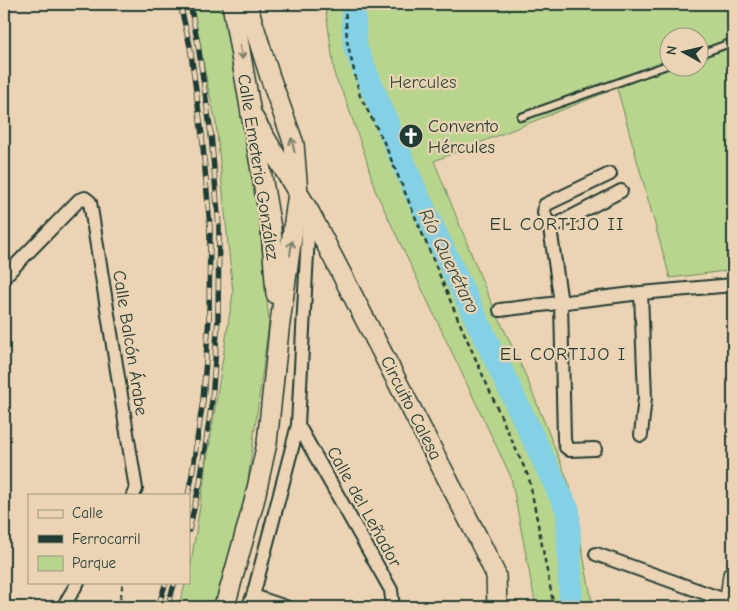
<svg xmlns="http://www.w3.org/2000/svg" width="737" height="611" font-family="'Comic Neue',sans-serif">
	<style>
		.green { fill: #b8d58d; stroke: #6c8960; fill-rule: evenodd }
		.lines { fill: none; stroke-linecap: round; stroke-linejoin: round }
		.river { stroke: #84d0e4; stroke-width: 24 }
		.lane-casing { stroke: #1f3d34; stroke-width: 10 }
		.street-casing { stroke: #1f3d34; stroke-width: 16 }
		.secondary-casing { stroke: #1f3d34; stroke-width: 22 }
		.path { stroke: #1f3d34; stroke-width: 2.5; stroke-dasharray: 5 4; stroke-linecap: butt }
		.lane { stroke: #ebd3b3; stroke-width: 6 }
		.street { stroke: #ebd3b3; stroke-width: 12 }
		.secondary { stroke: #ebd3b3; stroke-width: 19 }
		.rail-casing { stroke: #1f3d34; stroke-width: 5.5 }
		.rail { stroke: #ebd3b3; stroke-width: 4; stroke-dasharray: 11; stroke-linecap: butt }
		.oneway { stroke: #7b806d }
		.labels { text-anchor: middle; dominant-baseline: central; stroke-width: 4.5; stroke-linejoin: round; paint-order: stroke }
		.park-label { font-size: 18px; fill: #2e4c3d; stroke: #ebd3b3 }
		.poi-label { font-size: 18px; fill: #1f3d34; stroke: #ebd3b3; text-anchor: start }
		.street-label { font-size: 18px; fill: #1f3d34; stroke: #ebd3b3 }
		.neighbourhood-label { font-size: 19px; letter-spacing: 1px; fill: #1f3d34; stroke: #ebd3b3 }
		.water-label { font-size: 19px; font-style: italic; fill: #294c46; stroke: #ebd3b3 }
	</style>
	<rect width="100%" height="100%" fill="#ebd3b3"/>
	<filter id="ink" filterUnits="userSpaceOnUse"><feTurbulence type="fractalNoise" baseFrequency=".02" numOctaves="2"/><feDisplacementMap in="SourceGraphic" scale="10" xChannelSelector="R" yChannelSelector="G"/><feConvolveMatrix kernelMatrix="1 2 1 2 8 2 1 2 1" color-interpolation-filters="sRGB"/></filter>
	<g filter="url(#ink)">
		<!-- green -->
		<g class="green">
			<path d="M190 4H221L251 136 269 322 243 518 221 607H178L186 582H189V576L233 293 216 123Z"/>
			<path d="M325 4H733V270L670 278 617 88 434 161 487 293 525 374 570 486 593 607H536L511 477 375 190 365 155 344 95 335 77ZM670 38H700V68H670Z"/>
		</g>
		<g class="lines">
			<!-- river -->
			<path class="river" d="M353 4 355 47 416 193 568 511 571 607"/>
			<defs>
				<g id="lane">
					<path d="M700 54 733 42"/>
					<path d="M521 117 670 64"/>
				</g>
				<g id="street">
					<path d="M550 228 621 191"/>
					<path d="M4 277 79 200 85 198 90 202 136 489 133 495"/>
					<path d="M641 293 645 397 641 435"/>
					<path d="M500 310 641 293 733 285"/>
					<path d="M298 425 391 590 393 607"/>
					<path d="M595 449 570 450 566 447 564 440 561 303 550 228 544 213 545 205 610 174"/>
					<path d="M596 554 733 603"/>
					<path d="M253 596 286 607"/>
					<path d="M63 607 78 582"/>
					<path d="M248 607 253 596 298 425 309 215"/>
				</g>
				<g id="secondary">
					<path d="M232 4 271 228 276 294"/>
					<path d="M251 114 310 213 479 540 496 575 497 607"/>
					<path d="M222 607 226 602 254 502 267 443 279 330 298 193 294 144 270 77 247 4"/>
					<path d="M729 607 733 575"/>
				</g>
			</defs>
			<!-- lane casing -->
			<use href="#lane" class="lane-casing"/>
			<!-- street casing -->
			<use href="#street" class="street-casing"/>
			<!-- secondary casing -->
			<use href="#secondary" class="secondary-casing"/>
			<!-- path -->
			<g class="path">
				<path d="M345 4 347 41 360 96 383 140 458 319 503 421 529 478 554 607"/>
				<path d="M119 607 123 582"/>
			</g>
			<!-- lane -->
			<use href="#lane" class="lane"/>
			<!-- street -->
			<use href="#street" class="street"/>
			<!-- secondary -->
			<use href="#secondary" class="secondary"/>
			<defs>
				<g id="rail">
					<path d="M180 4 190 46 202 135 210 227 209 318 203 400 191 481 188 495"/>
					<path d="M189 530 200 483 212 401 218 319 219 227 211 134 198 44 190 4"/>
					<path d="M158 607 166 582"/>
					<path d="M167 607 175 582"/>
				</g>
			</defs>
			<!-- rail casing -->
			<use href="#rail" class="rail-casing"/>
			<!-- rail -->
			<use href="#rail" class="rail"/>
		</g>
		<!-- one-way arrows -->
		<defs><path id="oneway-shaft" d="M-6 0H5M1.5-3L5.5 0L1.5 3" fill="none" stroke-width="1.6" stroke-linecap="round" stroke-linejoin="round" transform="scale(1.25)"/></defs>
		<g class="oneway">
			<use href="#oneway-shaft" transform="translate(241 52) rotate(80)"/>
			<use href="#oneway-shaft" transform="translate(293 145) rotate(-102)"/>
			<use href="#oneway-shaft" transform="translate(291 248) rotate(-82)"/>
		</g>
	</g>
	<!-- icons -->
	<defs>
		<symbol id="church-disc" viewBox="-11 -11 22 22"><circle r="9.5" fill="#1f3d34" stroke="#ebd3b3"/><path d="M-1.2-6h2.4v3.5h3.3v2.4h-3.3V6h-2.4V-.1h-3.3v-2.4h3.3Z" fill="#fff"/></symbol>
	</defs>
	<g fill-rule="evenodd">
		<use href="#church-disc" x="397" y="122" width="28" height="28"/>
	</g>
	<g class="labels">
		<!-- park labels -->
		<g class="park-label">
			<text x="423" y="82">Hercules</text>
		</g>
		<!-- poi labels -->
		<g class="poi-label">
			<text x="428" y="126">Convento<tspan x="428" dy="21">Hércules</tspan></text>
		</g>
		<!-- street labels -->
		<g class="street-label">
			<text transform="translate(258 167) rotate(81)">Calle Emeterio González</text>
			<text transform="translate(130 343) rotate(81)">Calle Balcón Árabe</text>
			<text transform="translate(411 408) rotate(63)">Circuito Calesa</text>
			<text transform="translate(364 507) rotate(61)">Calle del Leñador</text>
		</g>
		<!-- neighbourhood labels -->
		<g class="neighbourhood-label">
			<text x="557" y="224">EL CORTIJO II</text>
			<text x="563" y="354">EL CORTIJO I</text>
		</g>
		<!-- water labels -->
		<g class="water-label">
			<text transform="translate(449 261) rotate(64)">Río Querétaro</text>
		</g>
	</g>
	<!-- margin -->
	<rect width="737" height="611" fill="none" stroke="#ebd3b3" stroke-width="20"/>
	<rect x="10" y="10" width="717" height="591" fill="none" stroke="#1f3d34" stroke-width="2" filter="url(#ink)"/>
	<!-- legend -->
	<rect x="28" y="494" width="162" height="90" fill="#ebd3b3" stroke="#999780"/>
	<rect x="38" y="510" width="25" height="8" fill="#ebd3b3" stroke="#999780"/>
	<text x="72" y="518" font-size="15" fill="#1f3d34">Calle</text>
	<rect x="38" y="535" width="25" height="8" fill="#1f3d34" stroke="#999780"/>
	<text x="72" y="544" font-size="15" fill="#1f3d34">Ferrocarril</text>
	<rect x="38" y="556" width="25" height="15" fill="#b8d58d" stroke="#999780"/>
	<text x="72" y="568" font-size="15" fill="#1f3d34">Parque</text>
	<!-- north arrow -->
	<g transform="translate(684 52) rotate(278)"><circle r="24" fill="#ebd3b3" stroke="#999780"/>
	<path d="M0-4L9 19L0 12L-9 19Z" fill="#1f3d34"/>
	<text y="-8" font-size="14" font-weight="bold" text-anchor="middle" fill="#1f3d34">N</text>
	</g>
</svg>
